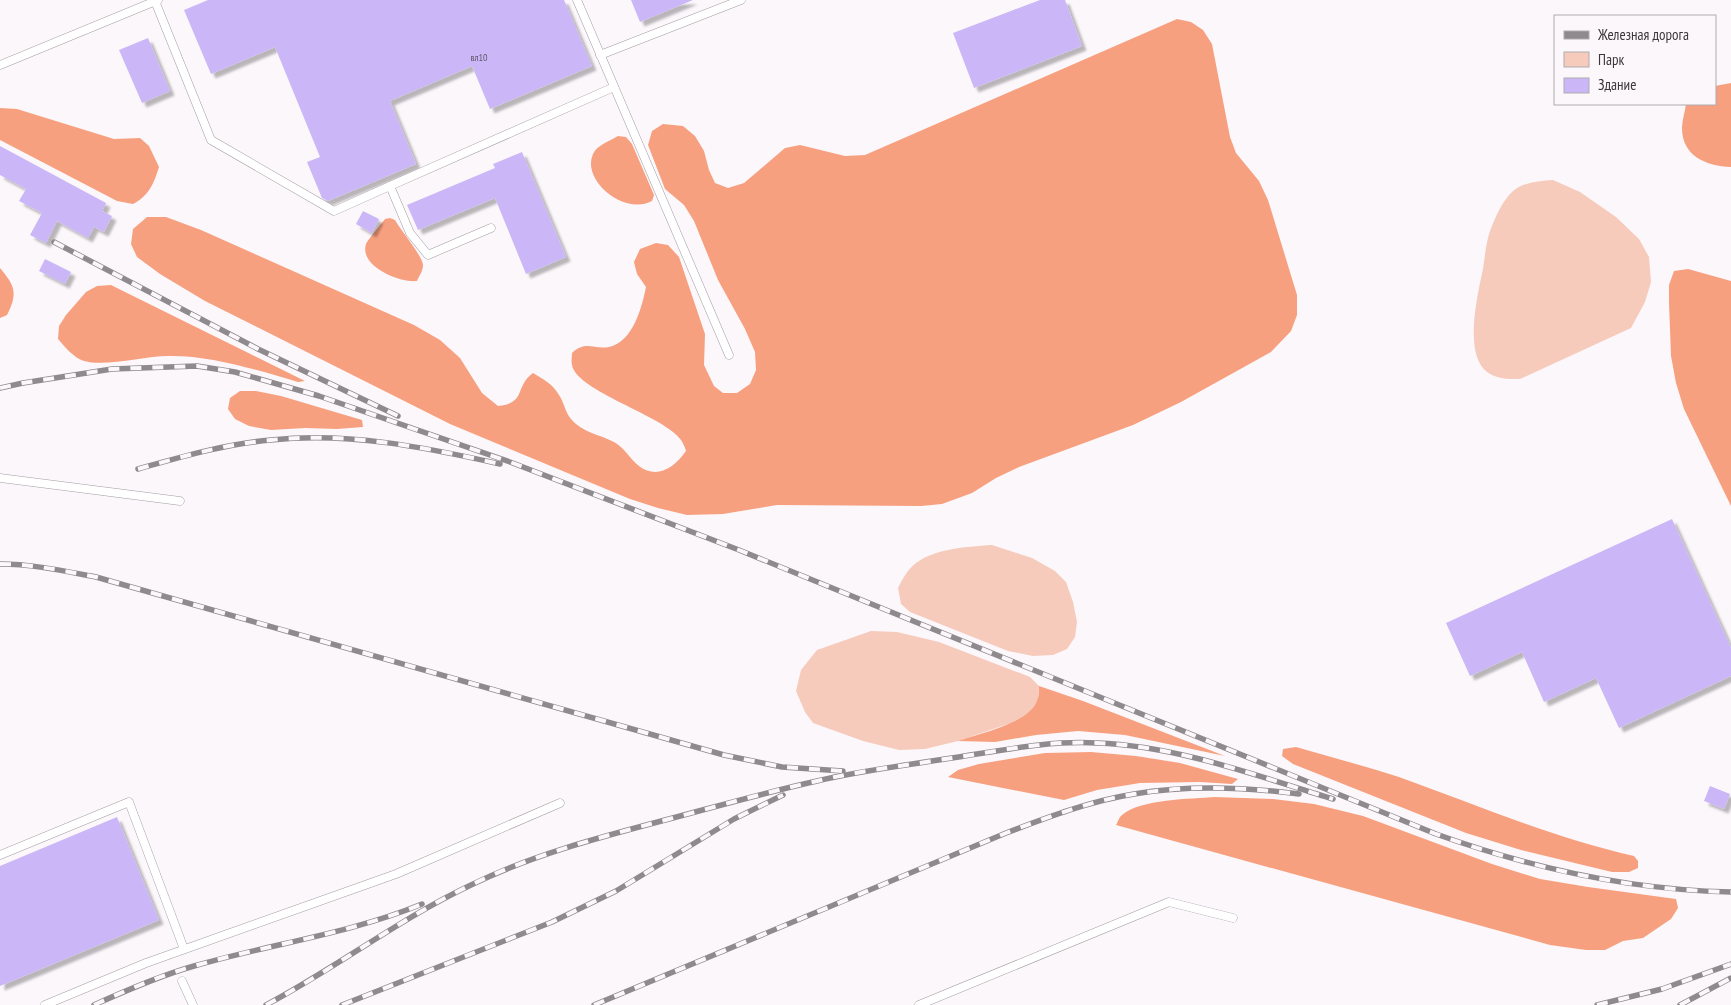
<svg xmlns="http://www.w3.org/2000/svg" width="1731" height="1005" font-family="'PT Sans Narrow',sans-serif">
	<style>
		.green { fill: #f6cbbc }
		.forest { fill: #f7a07f }
		.building { fill: #cbb7f7; filter: url(#shadow) }
		.lines { fill: none; stroke-linecap: round; stroke-linejoin: round }
		.service-casing { stroke: #a39da2; stroke-width: 9 }
		.service { stroke: #fff; stroke-width: 8 }
		.rail-casing { stroke: #8e8a8d; stroke-width: 5.5 }
		.rail { stroke: #fcf7fb; stroke-width: 4; stroke-dasharray: 11; stroke-linecap: butt }
		.labels { text-anchor: middle; dominant-baseline: central; stroke-width: 4; stroke-linejoin: round; paint-order: stroke }
		.number-label { font-size: 10px; fill: #5e5869 }
	</style>
	<defs>
		<filter id="shadow"><feDropShadow dx="4.5" dy="4.5" stdDeviation="1" flood-color="#0004"/></filter>
	</defs>
	<rect width="100%" height="100%" fill="#fcf7fb"/>
	<!-- green -->
	<g class="green">
		<path d="M1553 180 1580 192 1616 217 1639 239 1649 257 1651 282 1645 302 1631 328 1520 379C1508 379 1496 379 1487 372 1463 354 1478 293 1483 269 1485 256 1486 243 1490 231 1495 218 1502 201 1513 191 1524 182 1539 181 1553 180Z"/>
		<path d="M992 545 1032 558 1055 571 1066 582 1073 602 1077 622 1075 637 1067 649 1053 655 1033 656 1008 651 910 612 901 604 898 588C901 582 904 576 908 571 926 548 966 547 992 545Z"/>
		<path d="M871 631 897 632 939 642 1030 677 1039 686 1038 701 1029 713 1011 723 958 741 925 749 899 750 863 741 813 723 805 712 796 691 801 670 817 650Z"/>
	</g>
	<!-- forest -->
	<g class="forest">
		<path d="M1177 19 1191 22 1203 30 1212 44 1230 137 1236 153 1259 181 1268 200 1297 295V315L1291 331 1271 352 1181 402 1133 425 1019 467 996 478 972 493 942 504 921 506 777 505 723 514 687 515 658 508 630 499 450 424 205 301 160 274 137 257 131 244 133 229 147 217H166L201 230 414 325 440 340 460 358 482 393 498 406C527 403 514 387 533 373 543 379 553 384 559 395 564 402 565 412 571 419 582 432 598 434 614 442 624 447 630 459 639 466 657 480 675 467 686 451 685 447 683 443 681 440 665 416 576 391 572 365 571 361 572 357 572 353 586 340 594 350 609 347 633 342 642 307 646 287L637 274 634 262 640 249 656 243 668 245 679 257 705 334 704 365 714 386 723 393H737L750 384 756 370 755 352 745 329 718 280 694 221 684 205 665 189 648 145 652 131 663 124 683 126 695 136 704 151 709 170 715 183 728 188 744 183 785 148 800 145 845 156 865 155Z"/>
		<path d="M1731 83V167C1706 166 1682 156 1682 128 1682 120 1685 112 1686 104H1715V86Z"/>
		<path d="M0 108 17 109 114 139 140 138 149 146 159 167C154 183 149 196 133 204L117 201 0 140Z"/>
		<path d="M618 136 626 137 632 144 654 195 652 201C624 216 581 180 593 154 597 145 610 141 618 136Z"/>
		<path d="M390 218 395 220C401 231 422 255 423 265 423 271 419 276 417 281 399 283 359 266 366 244 367 241 381 224 385 219Z"/>
		<path d="M0 268C15 286 18 293 7 315L0 318Z"/>
		<path d="M1688 269 1731 281V506L1684 409 1676 383 1671 356 1669 303V285L1674 271Z"/>
		<path d="M111 285 121 290 305 381 298 382C257 370 210 355 168 356 144 356 106 367 84 361 74 358 65 347 58 339L59 326 66 315 86 292 97 286Z"/>
		<path d="M240 391H256L281 396 362 420 363 427 337 429 305 428 271 430 249 426 235 419 228 409 230 398Z"/>
		<path d="M1039 686 1083 701 1225 756 1125 735 1078 731 1036 735 995 742 958 741C978 734 1029 723 1037 701 1039 697 1039 690 1039 686Z"/>
		<path d="M1296 747C1330 757 1365 766 1399 777 1477 805 1553 838 1634 856L1638 861V868L1629 872H1612L1521 850 1466 833 1293 764 1282 756 1283 749Z"/>
		<path d="M1091 752 1136 756 1180 763 1238 779 1232 784 1200 782 1140 783 1097 790 1064 800 948 777 958 770 979 764 1045 753Z"/>
		<path d="M1215 797 1273 799 1314 804 1363 816 1492 864 1540 879 1588 887 1676 899 1678 908 1671 919 1643 938 1623 941 1605 950H1586L1550 945 1116 825C1118 822 1119 817 1122 815 1140 799 1191 799 1215 797Z"/>
	</g>
	<!-- building -->
	<g class="building">
		<path d="M208 0H564L592 66 490 109 472 66 390 101 416 164 328 201 322 198 307 162 320 157 275 47 211 74 184 10Z"/>
		<path d="M631 0H693L640 22Z"/>
		<path d="M1040 0H1065L1082 46 974 88 953 33Z"/>
		<path d="M148 38 170 91 142 103 119 50Z"/>
		<path d="M0 146 106 203 102 211 112 216 104 232 94 227 88 238 57 221 46 243 30 235 42 213 19 201 26 189 0 175Z"/>
		<path d="M522 152 566 257 526 274 495 198 418 230 407 205 495 168 493 164Z"/>
		<path d="M363 211 379 219 372 233 356 224Z"/>
		<path d="M45 259 71 272 65 284 39 271Z"/>
		<path d="M1672 519 1731 648V676L1619 728 1596 678 1544 702 1522 652 1470 676 1446 623Z"/>
		<path d="M1710 786 1730 794 1724 809 1704 801Z"/>
		<path d="M117 817 159 920 0 986V866Z"/>
	</g>
	<g class="lines">
		<defs>
			<g id="service">
				<path d="M577 0 729 355"/>
				<path d="M155 1 211 140 334 211 390 186"/>
				<path d="M600 55 741 0"/>
				<path d="M0 65 158 0"/>
				<path d="M491 228 428 255 410 233 390 186 614 87"/>
				<path d="M0 478 180 501"/>
				<path d="M0 855 129 802 184 949"/>
				<path d="M182 981 193 1005"/>
				<path d="M45 1005 146 963 396 874 560 803"/>
				<path d="M919 1005 1169 902 1233 918"/>
			</g>
		</defs>
		<!-- service casing -->
		<use href="#service" class="service-casing"/>
		<!-- service -->
		<use href="#service" class="service"/>
		<defs>
			<g id="rail">
				<path d="M54 242 258 349 398 416"/>
				<path d="M0 388 23 383 112 369 197 366 235 372 319 396 510 462 739 550 1436 834C1531 868 1629 890 1731 892"/>
				<path d="M138 469C181 457 225 444 271 440 349 432 424 447 500 464"/>
				<path d="M0 564C32 564 64 571 96 577L724 755 782 767 843 771"/>
				<path d="M94 1005C127 990 159 976 194 966 270 944 349 934 422 904"/>
				<path d="M266 1005C336 968 399 919 471 885 534 854 601 837 669 819 718 806 767 792 817 781 859 771 902 766 945 759 995 752 1046 740 1097 743 1178 746 1257 776 1333 799"/>
				<path d="M342 1005 552 922 616 891 734 819 783 795"/>
				<path d="M594 1005 1006 833C1048 817 1090 801 1134 794 1188 785 1244 787 1299 794"/>
				<path d="M1597 1005 1662 989 1731 964"/>
				<path d="M1680 1005 1731 978"/>
			</g>
		</defs>
		<!-- rail casing -->
		<use href="#rail" class="rail-casing"/>
		<!-- rail -->
		<use href="#rail" class="rail"/>
	</g>
	<g class="labels">
		<!-- number labels -->
		<g class="number-label">
			<text x="479" y="57">вл10</text>
		</g>
	</g>
	<!-- legend -->
	<rect x="1554" y="15" width="162" height="90" fill="#fcf7fb" stroke="#aeabae"/>
	<rect x="1564" y="31" width="25" height="8" fill="#8e8a8d" stroke="#aeabae"/>
	<text x="1598" y="40" font-size="15" fill="#3a383a">Железная дорога</text>
	<rect x="1564" y="52" width="25" height="15" fill="#f6cbbc" stroke="#aeabae"/>
	<text x="1598" y="65" font-size="15" fill="#3a383a">Парк</text>
	<rect x="1564" y="78" width="25" height="15" fill="#cbb7f7" stroke="#aeabae"/>
	<text x="1598" y="90" font-size="15" fill="#3a383a">Здание</text>
</svg>
